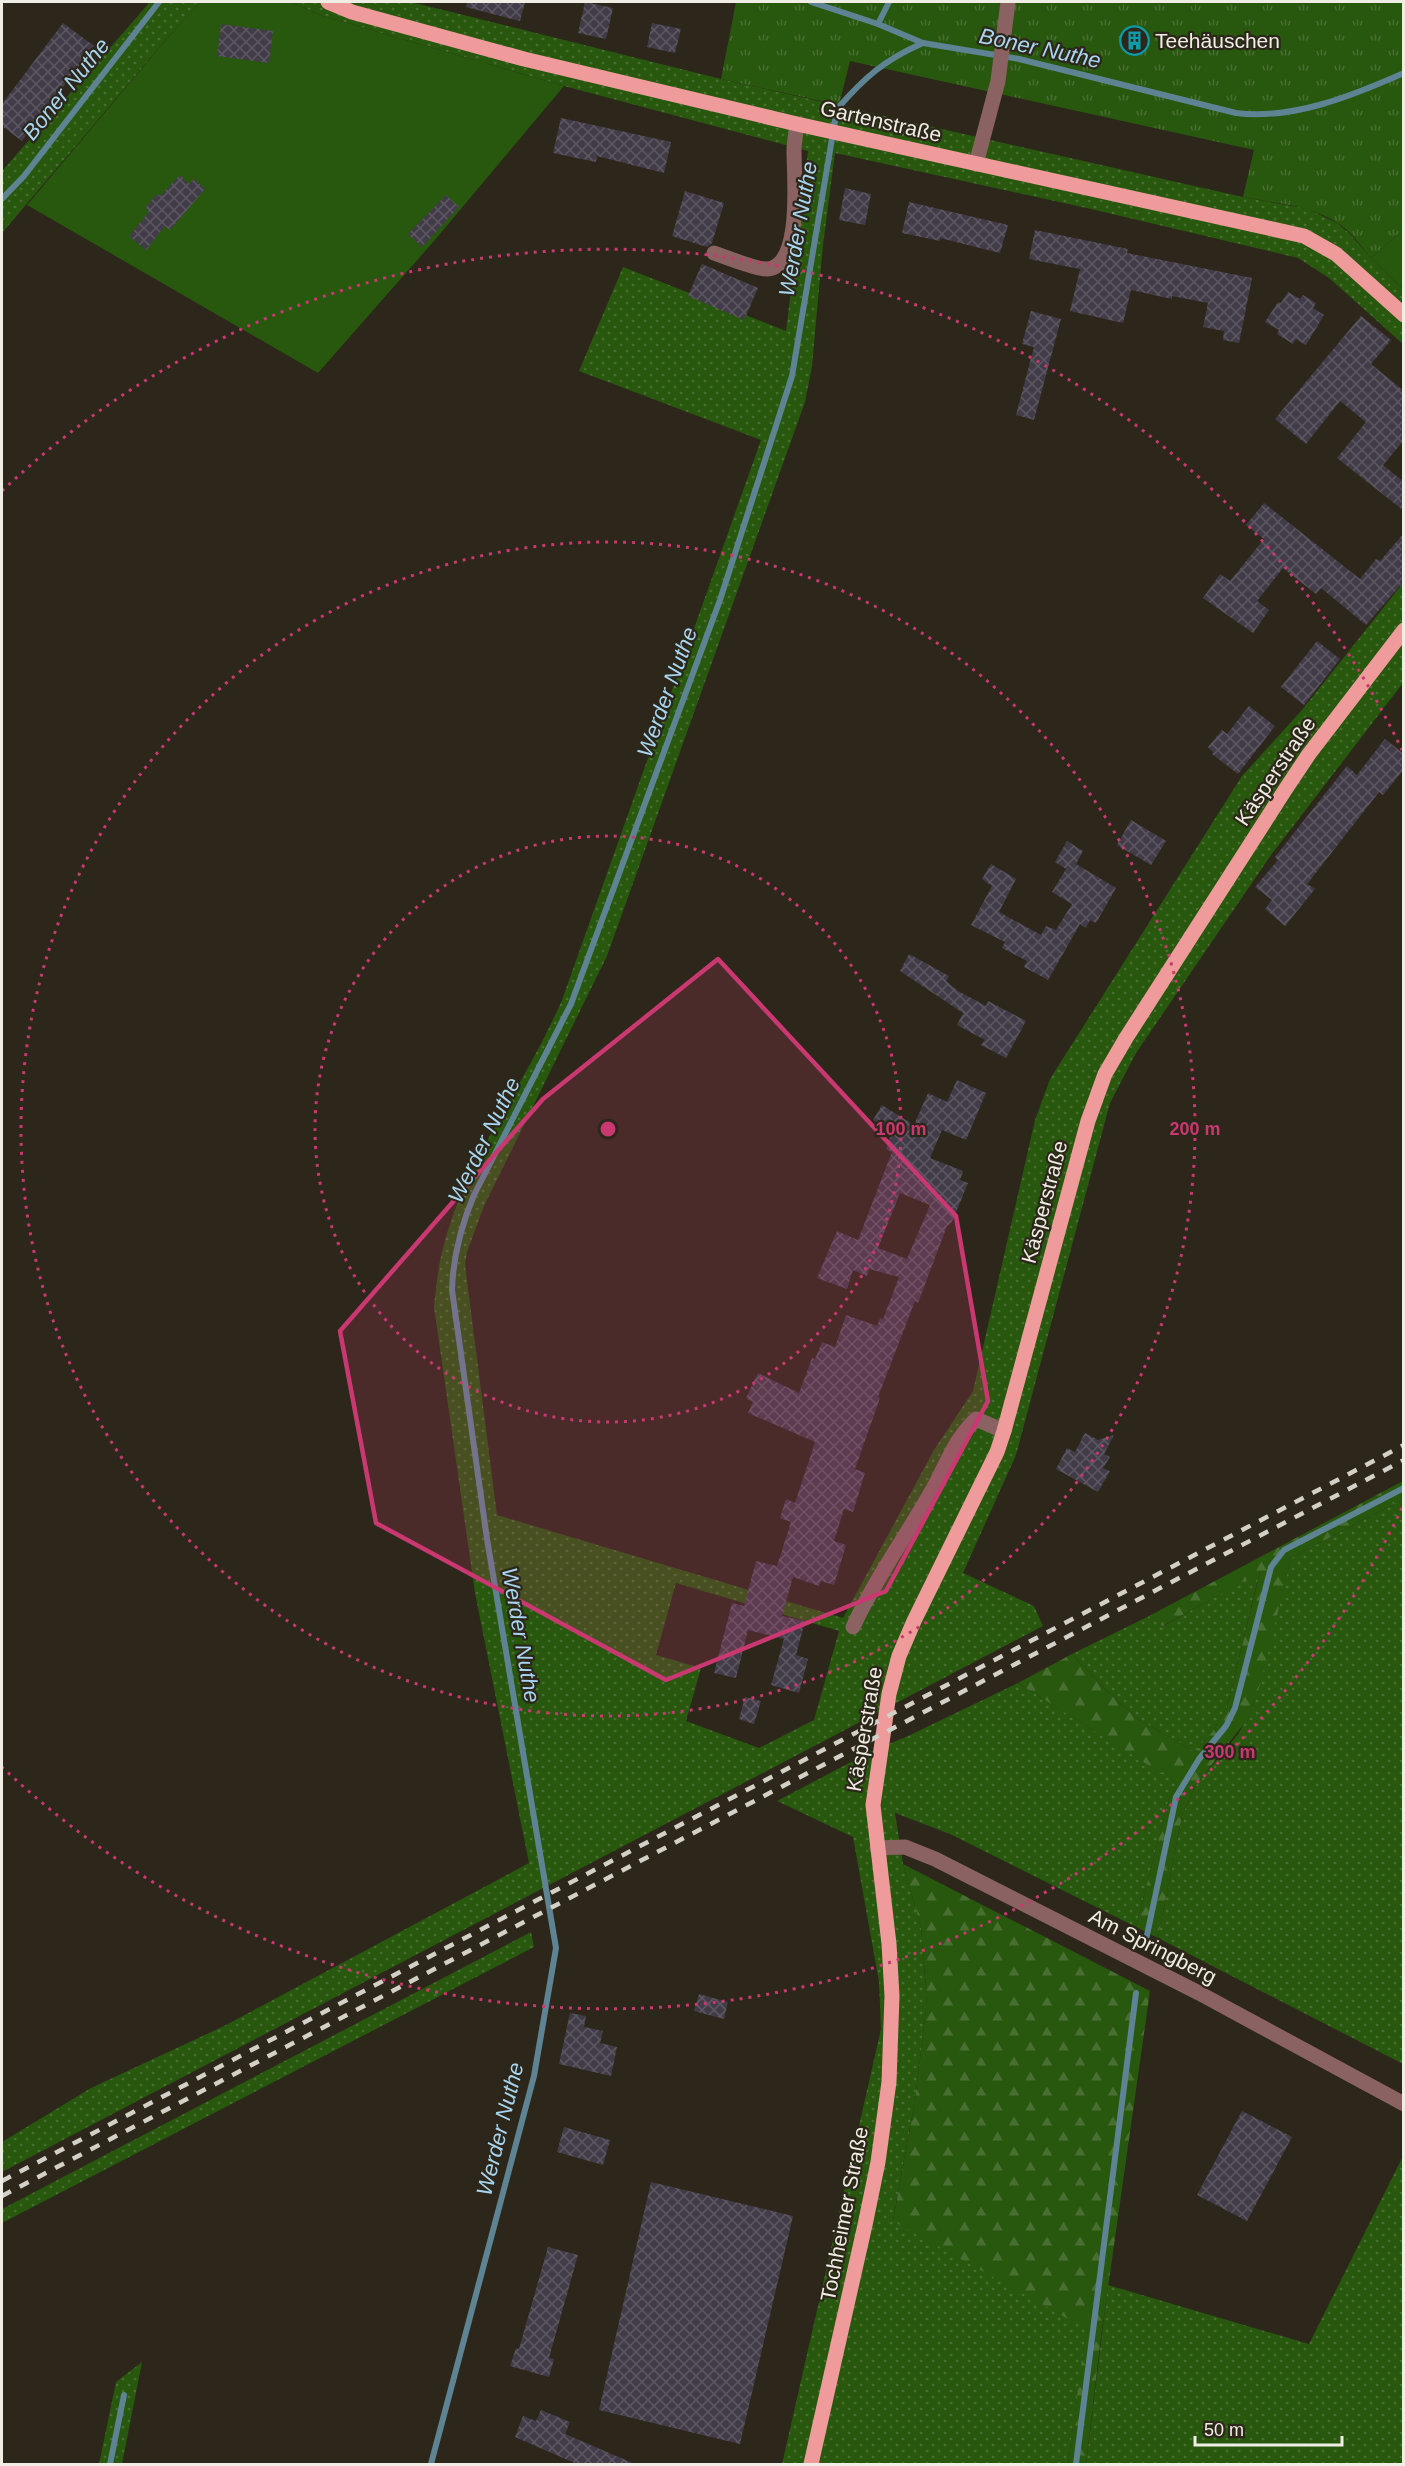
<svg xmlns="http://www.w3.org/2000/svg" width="1405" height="2466" font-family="Arial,sans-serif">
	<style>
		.grass { fill: url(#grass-dots); fill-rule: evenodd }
		.forest { fill: url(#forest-firs) }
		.park { fill: url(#park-tufts) }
		.garden { fill: #28570e }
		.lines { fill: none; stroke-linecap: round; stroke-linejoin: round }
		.stream { stroke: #5e8393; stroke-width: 6 }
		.building { fill: url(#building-cross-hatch); fill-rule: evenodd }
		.minor { stroke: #8b6262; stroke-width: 15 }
		.major { stroke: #ef9b9c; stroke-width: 15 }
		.rail { stroke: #d3d0c7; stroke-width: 4.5; stroke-dasharray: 10 10; stroke-linecap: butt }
		.marked { fill: #c93870; fill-opacity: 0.2; stroke: #c93870; stroke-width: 4.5; stroke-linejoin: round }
		.ring { fill: none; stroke: #c93870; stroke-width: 3; stroke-dasharray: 3 6 }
		.labels { text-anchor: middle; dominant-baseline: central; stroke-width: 4.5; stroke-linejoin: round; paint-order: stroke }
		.poi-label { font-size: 21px; fill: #f0ede4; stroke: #2c271a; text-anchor: start }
		.street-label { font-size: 21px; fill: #f0ede4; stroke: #2c271a }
		.water-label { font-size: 22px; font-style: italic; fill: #a8d5ef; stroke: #2c271a }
		.centre { fill: #c93870; stroke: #2c271a; stroke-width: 3 }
		.ring-label { font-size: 18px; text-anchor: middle; font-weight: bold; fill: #c93870; stroke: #2c271a; stroke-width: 4.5; stroke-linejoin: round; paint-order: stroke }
	</style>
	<defs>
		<pattern id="grass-dots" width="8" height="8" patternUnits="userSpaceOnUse" patternTransform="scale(1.5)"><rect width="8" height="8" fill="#28570e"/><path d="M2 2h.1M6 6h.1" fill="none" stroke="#486f31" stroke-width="1.8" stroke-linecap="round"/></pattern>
		<pattern id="forest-firs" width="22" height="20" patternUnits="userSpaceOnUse" patternTransform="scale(1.5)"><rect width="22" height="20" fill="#28570e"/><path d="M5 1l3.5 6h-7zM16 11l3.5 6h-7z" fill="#486f31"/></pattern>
		<pattern id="park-tufts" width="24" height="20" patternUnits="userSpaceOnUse" patternTransform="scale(1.5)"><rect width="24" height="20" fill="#28570e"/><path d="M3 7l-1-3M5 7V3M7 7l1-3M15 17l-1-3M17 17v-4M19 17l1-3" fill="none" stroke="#486f31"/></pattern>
		<pattern id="building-cross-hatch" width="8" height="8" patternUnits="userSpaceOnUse" patternTransform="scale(1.5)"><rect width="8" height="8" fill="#423c49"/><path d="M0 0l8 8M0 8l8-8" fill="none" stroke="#5e5863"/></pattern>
	</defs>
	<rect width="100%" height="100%" fill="#2c271a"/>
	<!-- grass -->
	<g class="grass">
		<path d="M150 2H201L181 22 2 233V171Z"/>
		<path d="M291 2H411L721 79 1243 197 1308 209 1337 223 1349 233 1371 258 1403 289V344L1329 278 1298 258 1091 209 835 153 823 245 812 366 805 402 607 956 484 1206 467 1252 465 1265 497 1515 843 1618 934 1450 973 1391 1035 1120 1050 1079 1242 776 1302 710 1403 583V683L1271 855 1136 1053 1110 1103 1016 1455 963 1573 1034 1606 1043 1626 2 2172V2142L91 2088 224 2026 529 1863 475 1593 434 1307C436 1287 438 1267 443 1248 466 1158 526 1084 562 1000L761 440 579 371 623 267 786 331 808 151 564 86 323 16ZM676 1583 839 1631 814 1720 759 1748 686 1721 701 1668 656 1655Z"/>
		<path d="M1403 1499V2064L1158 1938 1182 1816 1195 1786 1239 1733 1253 1705 1291 1558Z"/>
		<path d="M1260 1571 1227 1707 1213 1731 1195 1752 1138 1719 1105 1689 1072 1654 1149 1616 1164 1626Z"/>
		<path d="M1018 1683 1178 1783 1169 1798 1136 1927 950 1834 895 1813 903 1864 921 1928 927 2001 915 2100 893 2220 1087 2329 1068 2464H782L881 2029 879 1982 853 1837 777 1801 870 1752 908 1736Z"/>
		<path d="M531 1932 534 1947 2 2223V2209Z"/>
		<path d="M1403 2156V2464H1086L1108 2285 1309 2344Z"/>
		<path d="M142 2362 122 2464H99L116 2382Z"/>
	</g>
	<!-- forest -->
	<g class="forest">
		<path d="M1403 1481V1499L1291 1558 1261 1682 1247 1720 1195 1786 1182 1816 1158 1938 1136 1927 1169 1798 1177 1783 1018 1683 1072 1654 1105 1689 1138 1719 1195 1752 1213 1731 1227 1707 1260 1572 1163 1626 1149 1616Z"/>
		<path d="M903 1864 1150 1991 1101 2337 1086 2464H1068L1086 2329 893 2221 915 2100 927 2001 921 1928Z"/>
	</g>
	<!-- park -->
	<path class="park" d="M736 2H1403V230L1371 258C1364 250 1358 241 1350 233 1322 206 1279 204 1243 197L1254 150 850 61 839 105 721 79Z"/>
	<!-- garden -->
	<g class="garden">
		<path d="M201 2H291L323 16 564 86 434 241 318 373 27 205 181 22Z"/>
		<path d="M1403 230V289L1371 258Z"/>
	</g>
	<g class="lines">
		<!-- stream -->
		<g class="stream">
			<path d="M811 2 878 24 923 43 1019 59 1236 113C1293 120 1352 96 1404 73"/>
			<path d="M878 24 889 2"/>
			<path d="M2 199 24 176 159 2"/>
			<path d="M1146 1940 1176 1797 1199 1759 1226 1726 1235 1708 1271 1567 1284 1550 1404 1488"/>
			<path d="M110 2464 124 2395"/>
			<path d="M431 2464 534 2076 556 1948 487 1539 452 1290C453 1256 461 1226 474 1195L571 1004 720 600 792 376 837 109C864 78 884 60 923 43"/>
			<path d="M1076 2464 1136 1993"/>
		</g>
	</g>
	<!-- building -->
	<g class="building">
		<path d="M467 2H525L520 21 466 7Z"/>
		<path d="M585 2 613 8 606 39 578 33Z"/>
		<path d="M63 23 94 46 22 141 2 126V104Z"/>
		<path d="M652 23 681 29 675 53 647 47Z"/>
		<path d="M221 24 273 31 269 63 217 56Z"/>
		<circle cx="1134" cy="40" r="14"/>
		<path d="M561 118 671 142 664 173 597 156 596 162 553 153Z"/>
		<path d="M180 175 189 184 194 179 205 189 170 230 165 226 146 250 129 236 149 212 145 208 157 194 160 196Z"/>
		<path d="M845 188 871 194 865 225 839 220Z"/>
		<path d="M685 191 724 203 712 243 707 247 672 236Z"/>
		<path d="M446 195 459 207 422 247 408 234Z"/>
		<path d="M909 202 1008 225 1000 253 940 238V241L902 233Z"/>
		<path d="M1035 230 1128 249 1127 253 1252 278 1239 343 1223 340 1224 331 1203 327 1208 303 1172 296V299L1131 290 1123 323 1070 311 1080 269 1029 259Z"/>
		<path d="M702 264 758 288 744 320 688 296Z"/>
		<path d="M1288 292 1300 299 1303 295 1316 303 1313 308 1324 315 1306 345 1296 339 1293 344 1277 334 1279 330 1265 322 1278 302 1281 303Z"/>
		<path d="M1031 311 1061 319 1034 420 1016 415 1034 347 1022 344Z"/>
		<path d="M1361 316 1391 340 1371 364 1404 391V440L1383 465 1404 482V511L1337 458 1366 422 1340 401 1306 444 1275 419Z"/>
		<path d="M1264 503 1360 579 1376 559 1380 561 1404 533V581L1366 625 1321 588 1316 594 1283 568 1257 601 1269 610 1253 633 1203 598 1220 574 1230 581 1264 539 1246 525Z"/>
		<path d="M1317 641 1340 659 1304 705 1281 687Z"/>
		<path d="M1249 706 1275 726 1238 774 1212 754 1213 752 1208 747 1222 730 1227 734Z"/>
		<path d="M1385 739 1404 754V769L1383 795 1379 792 1307 884 1315 889 1285 926 1265 909 1272 900 1255 887 1278 860 1275 857 1347 766 1357 775Z"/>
		<path d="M1131 820 1166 841 1151 865 1117 845Z"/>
		<path d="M1067 841 1083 851 1076 864 1116 888 1096 923 1090 920 1086 928 1080 924 1048 980 1024 967 1027 961 1002 948 1005 942 971 925 992 886 982 879 991 864 1016 879 999 912 1041 935 1046 926 1056 930 1072 904 1052 892 1066 869 1055 862Z"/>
		<path d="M909 954 949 976 946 981 958 991 986 1006 988 1001 1026 1021 1006 1058 981 1045 985 1040 957 1025 963 1013 900 971Z"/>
		<path d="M957 1080 986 1093 966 1140 942 1130 930 1158 963 1171 960 1180 968 1183 952 1222 947 1226 918 1303 915 1301 878 1397 880 1398 855 1469 865 1473 853 1512 844 1509 834 1541 846 1545 834 1585 821 1581 819 1586 793 1577 782 1616 805 1621 796 1655 808 1659 799 1693 771 1685 784 1639 748 1630 736 1678 714 1673 732 1603 744 1606 756 1561 777 1566 791 1522 780 1518 786 1499 795 1503 815 1442 748 1413 753 1402 746 1398 758 1373 799 1393 812 1358 815 1359 822 1342 835 1347 846 1315 877 1326 880 1318 883 1319 899 1277 869 1269 867 1276 853 1270 847 1289 817 1278 837 1231 858 1240 892 1152 886 1149 892 1132 873 1120 882 1105 914 1125 928 1093 947 1102ZM900 1193 930 1205 907 1259 878 1248Z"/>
		<path d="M1085 1433 1098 1440 1114 1435 1104 1454 1110 1457 1103 1468 1110 1471 1098 1492 1056 1469 1067 1448 1075 1452Z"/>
		<path d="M745 1697 761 1701 754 1724 739 1719Z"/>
		<path d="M699 1994 728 2002 724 2019 694 2011Z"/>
		<path d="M570 2013 586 2016 584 2027 603 2031 600 2043 617 2047 611 2076 559 2064Z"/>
		<path d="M1242 2111 1292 2137 1247 2221 1197 2195Z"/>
		<path d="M564 2127 610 2140 603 2165 557 2152Z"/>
		<path d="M651 2182 793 2216 740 2444 599 2410Z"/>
		<path d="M548 2247 578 2255 549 2358 554 2359 549 2377 510 2366 516 2348 519 2349Z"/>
		<path d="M541 2410 570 2422 565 2434 635 2464H577L515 2437 523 2416 536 2421Z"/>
	</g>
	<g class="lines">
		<!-- minor -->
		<g class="minor">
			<path d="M976 164 998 81 1008 2"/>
			<path d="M714 253C725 257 758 270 767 269 803 267 794 176 794 151 794 142 796 133 797 124"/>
			<path d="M853 1627C874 1581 905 1538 930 1494 947 1465 951 1444 976 1419L1004 1431"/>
			<path d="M877 1848 905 1847 935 1859 1199 1993 1404 2104"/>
		</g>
		<!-- major -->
		<g class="major">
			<path d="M328 2 352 12 524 59 797 124 1304 236 1336 254 1404 315"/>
			<path d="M811 2464 865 2225 878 2162 889 2082 892 1996 889 1944 873 1805 889 1694 899 1656 914 1621 997 1452 1004 1431 1088 1121 1105 1074 1126 1038 1285 790 1309 754 1404 630"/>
		</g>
		<!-- rail -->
		<g class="rail">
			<path d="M2 2181 1404 1445"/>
			<path d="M2 2196 1404 1460"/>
		</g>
	</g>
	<!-- marked area -->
	<path class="marked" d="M718 959 956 1216 988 1401 886 1591 666 1680 376 1523 340 1331 543 1099Z"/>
	<!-- distance rings -->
	<g class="ring">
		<circle cx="608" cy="1129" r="293"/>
		<circle cx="608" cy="1129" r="587"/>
		<path d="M1402 1508A880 880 0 0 1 2 1767M2 491A880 880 0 0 1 1402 750"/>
	</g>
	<!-- icons -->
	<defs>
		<symbol id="building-ring" viewBox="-11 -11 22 22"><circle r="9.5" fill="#2c271a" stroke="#0f9aa8" stroke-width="1.5"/><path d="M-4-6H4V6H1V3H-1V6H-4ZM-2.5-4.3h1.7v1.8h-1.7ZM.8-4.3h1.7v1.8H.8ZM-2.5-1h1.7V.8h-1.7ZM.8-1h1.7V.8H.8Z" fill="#0f9aa8"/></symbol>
	</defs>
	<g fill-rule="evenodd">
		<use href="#building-ring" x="1118" y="24" width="33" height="33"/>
	</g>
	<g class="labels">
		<!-- poi labels -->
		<g class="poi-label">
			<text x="1155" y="40">Teehäuschen</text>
		</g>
		<!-- street labels -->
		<g class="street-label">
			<text transform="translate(881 121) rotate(13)">Gartenstraße</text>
			<text transform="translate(1275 771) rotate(-56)">Käsperstraße</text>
			<text transform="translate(1044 1202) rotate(-75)">Käsperstraße</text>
			<text transform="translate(864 1729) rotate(-80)">Käsperstraße</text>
			<text transform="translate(1153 1946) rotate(27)">Am Springberg</text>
			<text transform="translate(844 2214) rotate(-79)">Tochheimer Straße</text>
		</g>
		<!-- water labels -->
		<g class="water-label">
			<text transform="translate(1040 48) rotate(12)">Boner Nuthe</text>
			<text transform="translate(66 89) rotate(-51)">Boner Nuthe</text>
			<text transform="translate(798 229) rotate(-80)">Werder Nuthe</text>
			<text transform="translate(667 692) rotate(-70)">Werder Nuthe</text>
			<text transform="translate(484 1140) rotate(-64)">Werder Nuthe</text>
			<text transform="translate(521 1635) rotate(80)">Werder Nuthe</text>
			<text transform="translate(500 2129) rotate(-76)">Werder Nuthe</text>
		</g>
	</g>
	<circle cx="608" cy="1129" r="9" class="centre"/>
	<g class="ring-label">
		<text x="901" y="1135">100 m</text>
		<text x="1195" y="1135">200 m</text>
		<text x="1230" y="1758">300 m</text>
	</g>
	<!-- border -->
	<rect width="1405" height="2466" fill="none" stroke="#f0ede4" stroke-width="6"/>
	<!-- scale -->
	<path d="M1195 2436v9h147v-9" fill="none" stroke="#f0ede4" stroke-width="3"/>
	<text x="1204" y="2436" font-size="18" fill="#f0ede4" stroke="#2c271a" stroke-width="4.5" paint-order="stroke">50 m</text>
</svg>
